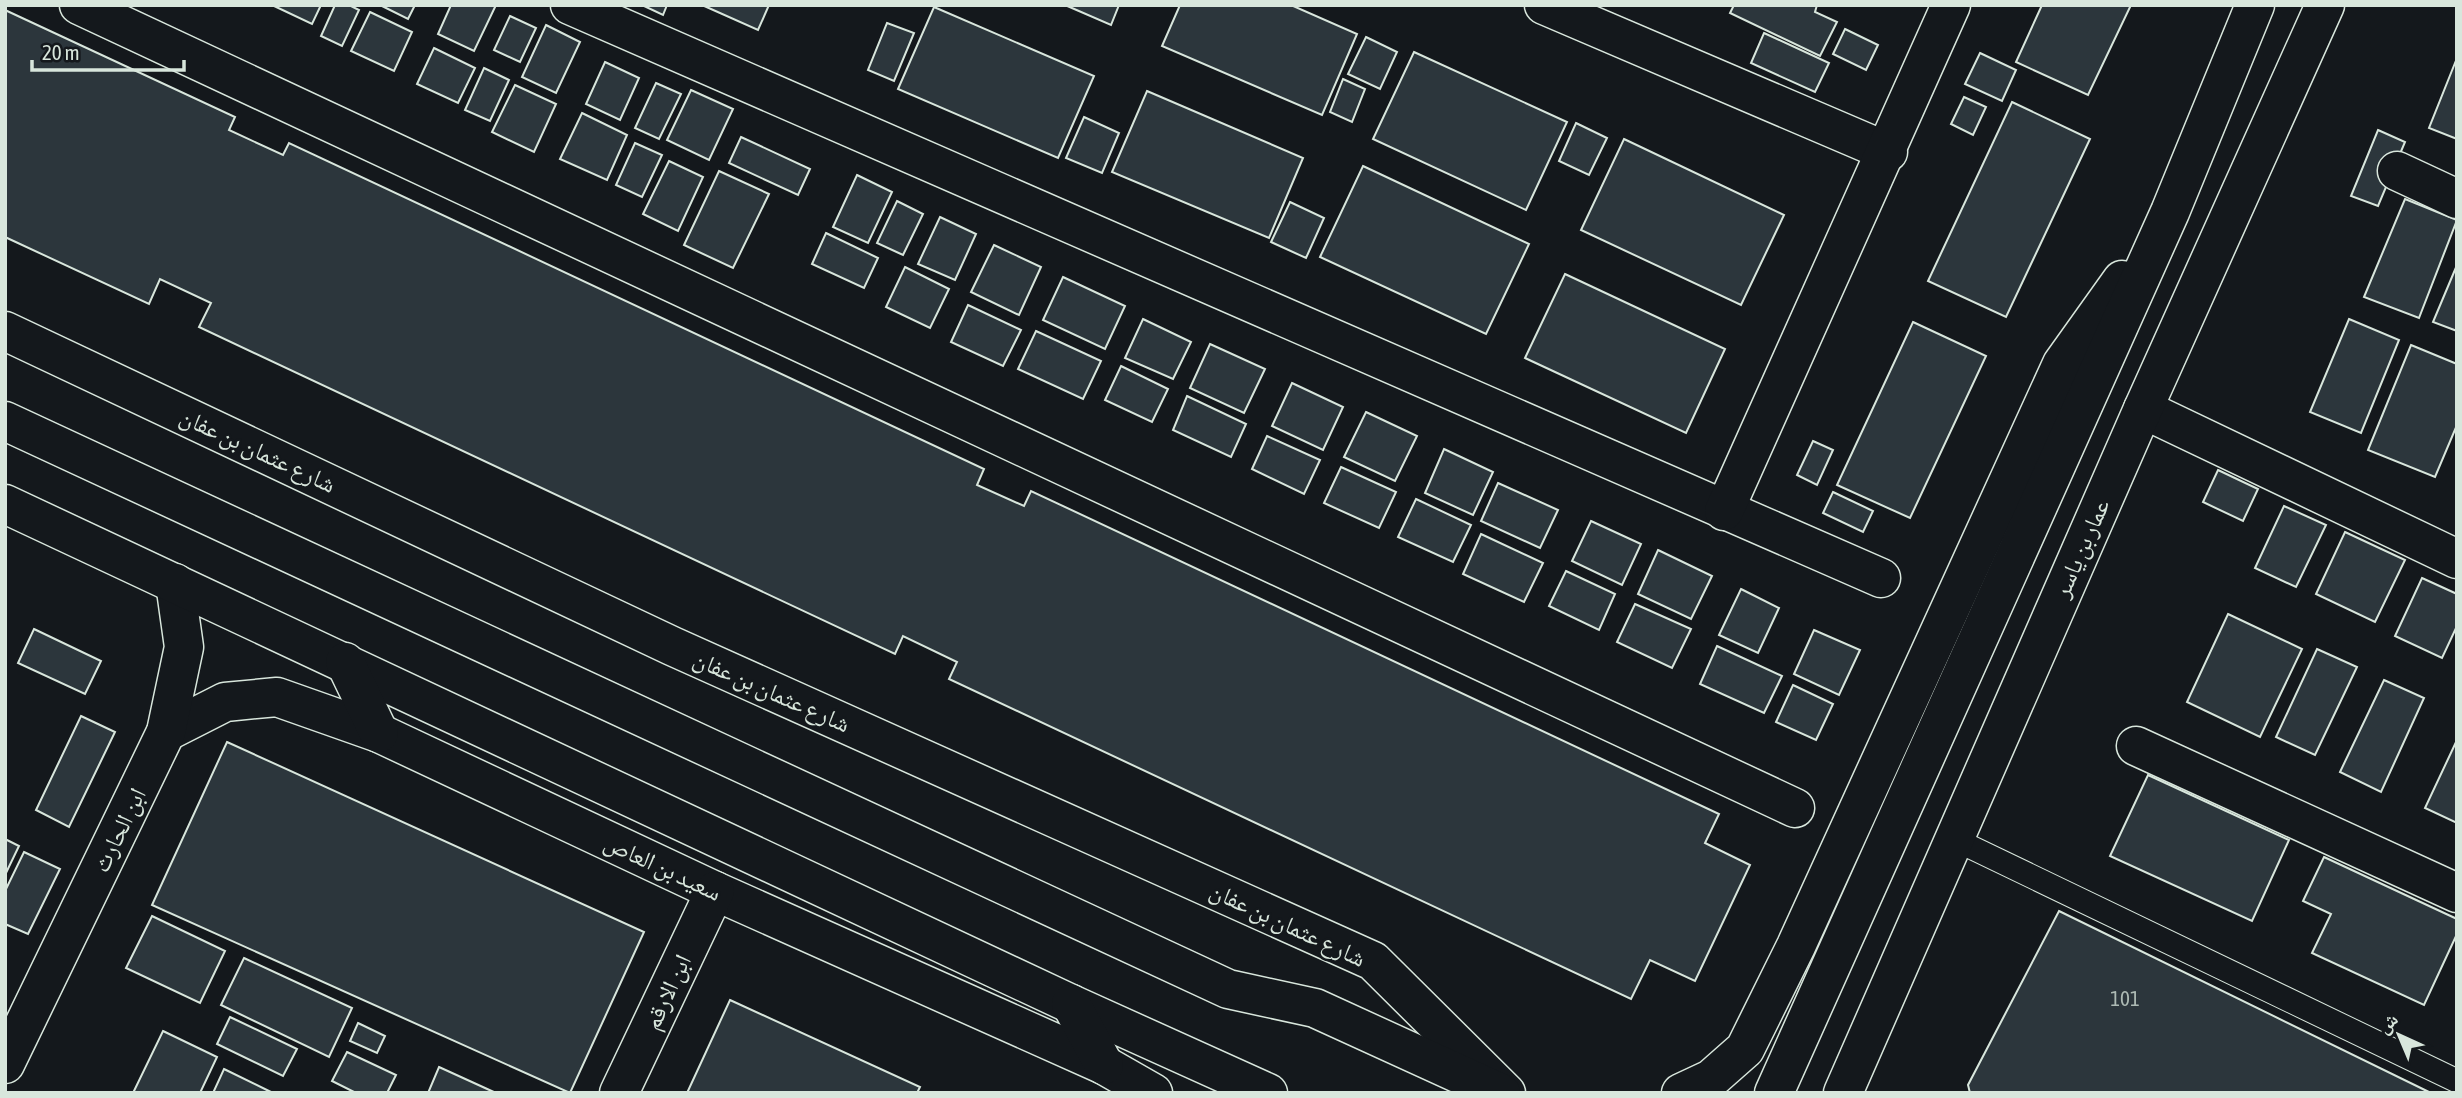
<svg xmlns="http://www.w3.org/2000/svg" width="2462" height="1098" font-family="'Asap Condensed','Noto Naskh Arabic',sans-serif">
	<style>
		.building { fill: #2c363c; stroke: #d8e6dc; stroke-width: 2 }
		.lines { fill: none; stroke-linecap: round; stroke-linejoin: round }
		.service-casing { stroke: #d8e6dc; stroke-width: 25 }
		.minor-casing { stroke: #d8e6dc; stroke-width: 41 }
		.tertiary-casing { stroke: #d8e6dc; stroke-width: 41 }
		.service { stroke: #14181c; stroke-width: 23 }
		.minor { stroke: #14181c; stroke-width: 38 }
		.tertiary { stroke: #14181c; stroke-width: 38 }
		.labels { text-anchor: middle; dominant-baseline: central; stroke-width: 5; stroke-linejoin: round; paint-order: stroke }
		.number-label { font-size: 21px; fill: #adbab4 }
		.street-label { font-size: 24px; fill: #d8e6dc; stroke: #14181c }
	</style>
	<rect width="100%" height="100%" fill="#14181c"/>
	<!-- building -->
	<g class="building">
		<path d="M272 5H321L312 24Z"/>
		<path d="M335 5H349L359 10 342 46 321 36Z"/>
		<path d="M380 5H415L408 19Z"/>
		<path d="M451 5H496L474 51 438 34Z"/>
		<path d="M642 5H667L663 15Z"/>
		<path d="M702 5H769L758 30Z"/>
		<path d="M1065 5H1119L1111 25Z"/>
		<path d="M1180 5H1291L1357 34 1322 115 1162 46Z"/>
		<path d="M1734 5H1817L1815 12 1837 22 1820 56 1730 13Z"/>
		<path d="M2042 5H2131L2088 95 2016 62Z"/>
		<path d="M934 7 1094 76 1058 158 898 89Z"/>
		<path d="M5 10 235 117 229 130 283 155 289 143 984 469 977 485 1024 506 1031 491 1719 814 1705 843 1750 865 1695 981 1650 960 1631 999 949 679 957 662 903 636 895 654 199 327 211 303 160 279 149 304 5 237Z"/>
		<path d="M370 12 412 32 394 71 351 51Z"/>
		<path d="M510 16 536 28 520 62 494 50Z"/>
		<path d="M887 23 914 33 894 81 868 70Z"/>
		<path d="M546 25 580 42 556 93 522 77Z"/>
		<path d="M1845 29 1878 45 1866 70 1833 54Z"/>
		<path d="M1764 33 1829 63 1815 92 1751 63Z"/>
		<path d="M1366 37 1397 52 1380 89 1348 74Z"/>
		<path d="M434 48 475 68 458 103 417 84Z"/>
		<path d="M1414 52 1567 122 1526 210 1373 139Z"/>
		<path d="M1980 53 2016 70 2002 101 1965 84Z"/>
		<path d="M2457 58V139L2429 128Z"/>
		<path d="M605 62 639 78 620 120 586 104Z"/>
		<path d="M484 68 509 80 490 121 465 110Z"/>
		<path d="M1343 79 1365 89 1352 122 1330 112Z"/>
		<path d="M656 83 681 94 659 139 635 128Z"/>
		<path d="M515 85 556 104 534 152 492 132Z"/>
		<path d="M691 90 733 109 709 160 667 140Z"/>
		<path d="M1147 91 1303 158 1269 238 1112 172Z"/>
		<path d="M1964 97 1986 107 1973 135 1951 124Z"/>
		<path d="M2012 102 2090 139 2006 317 1928 281Z"/>
		<path d="M582 113 627 135 607 180 560 159Z"/>
		<path d="M1084 117 1119 133 1102 173 1066 158Z"/>
		<path d="M1576 123 1607 138 1589 175 1559 161Z"/>
		<path d="M2378 130 2405 142 2378 206 2351 196Z"/>
		<path d="M741 137 810 169 798 195 729 163Z"/>
		<path d="M1624 139 1784 215 1741 305 1581 230Z"/>
		<path d="M635 143 662 155 642 197 616 185Z"/>
		<path d="M669 161 703 177 678 231 643 214Z"/>
		<path d="M1363 166 1529 244 1486 334 1320 257Z"/>
		<path d="M719 171 769 194 733 268 684 245Z"/>
		<path d="M857 175 892 192 868 243 833 227Z"/>
		<path d="M2405 199 2457 220 2419 318 2364 297Z"/>
		<path d="M897 201 923 214 903 255 877 243Z"/>
		<path d="M1290 202 1324 218 1306 258 1271 242Z"/>
		<path d="M940 217 976 234 955 280 918 264Z"/>
		<path d="M826 233 878 258 864 288 812 264Z"/>
		<path d="M994 245 1041 267 1019 315 971 292Z"/>
		<path d="M2457 265V331L2433 322Z"/>
		<path d="M905 267 949 289 930 328 886 307Z"/>
		<path d="M1565 274 1725 349 1686 433 1525 358Z"/>
		<path d="M1063 277 1125 306 1105 349 1043 320Z"/>
		<path d="M968 305 1021 330 1003 366 951 342Z"/>
		<path d="M1143 319 1191 342 1173 379 1125 358Z"/>
		<path d="M2349 319 2399 340 2361 433 2310 412Z"/>
		<path d="M1913 322 1986 356 1910 518 1837 485Z"/>
		<path d="M1036 331 1101 361 1083 399 1018 369Z"/>
		<path d="M1210 344 1265 369 1244 413 1190 388Z"/>
		<path d="M2411 345 2457 364V425L2435 477 2368 450Z"/>
		<path d="M1121 366 1168 389 1152 422 1105 400Z"/>
		<path d="M1292 383 1343 407 1323 450 1272 426Z"/>
		<path d="M1187 396 1246 424 1231 457 1173 430Z"/>
		<path d="M1366 412 1417 436 1395 481 1344 457Z"/>
		<path d="M1267 436 1320 460 1304 494 1252 469Z"/>
		<path d="M1813 441 1833 450 1817 485 1797 475Z"/>
		<path d="M1444 449 1493 472 1473 515 1425 493Z"/>
		<path d="M1341 467 1396 492 1379 528 1324 503Z"/>
		<path d="M2218 470 2258 489 2243 521 2203 502Z"/>
		<path d="M1498 483 1558 510 1540 548 1481 521Z"/>
		<path d="M1833 492 1873 511 1863 532 1823 513Z"/>
		<path d="M1416 499 1471 525 1453 562 1398 537Z"/>
		<path d="M2284 506 2326 525 2296 587 2255 568Z"/>
		<path d="M1591 521 1641 544 1622 585 1572 561Z"/>
		<path d="M2345 532 2405 560 2375 622 2316 594Z"/>
		<path d="M1481 534 1543 563 1524 602 1463 574Z"/>
		<path d="M1658 550 1712 576 1691 619 1638 594Z"/>
		<path d="M1566 571 1615 594 1599 630 1549 606Z"/>
		<path d="M2422 578 2457 594V626L2442 658 2395 636Z"/>
		<path d="M1741 589 1779 608 1758 653 1719 635Z"/>
		<path d="M1635 604 1691 629 1672 668 1617 642Z"/>
		<path d="M2228 614 2302 649 2260 737 2187 702Z"/>
		<path d="M34 629 101 661 85 694 18 663Z"/>
		<path d="M1814 630 1860 650 1839 695 1794 674Z"/>
		<path d="M1717 646 1782 676 1764 713 1700 684Z"/>
		<path d="M2317 649 2357 667 2315 755 2276 737Z"/>
		<path d="M2384 680 2424 698 2381 792 2340 772Z"/>
		<path d="M1793 685 1833 704 1816 740 1776 722Z"/>
		<path d="M81 716 115 732 69 827 36 810Z"/>
		<path d="M2457 740V823L2425 808Z"/>
		<path d="M227 742 644 932 570 1093 152 905Z"/>
		<path d="M2148 775 2289 840 2252 921 2110 856Z"/>
		<path d="M5 839 19 846 5 875Z"/>
		<path d="M24 852 60 869 28 934 5 924V891Z"/>
		<path d="M2324 857 2457 919V934L2424 1005 2312 953 2331 914 2303 901Z"/>
		<path d="M2059 911 2431 1093H1970L1968 1085Z"/>
		<path d="M152 916 225 951 200 1003 126 968Z"/>
		<path d="M244 958 352 1008 329 1057 221 1005Z"/>
		<path d="M730 1000 920 1087 917 1093H687Z"/>
		<path d="M230 1017 297 1049 283 1076 217 1044Z"/>
		<path d="M358 1023 385 1036 377 1053 350 1041Z"/>
		<path d="M163 1031 217 1057 200 1093H133Z"/>
		<path d="M347 1052 396 1075 387 1093H356L332 1081Z"/>
		<path d="M439 1067 496 1093H428Z"/>
		<path d="M224 1069 273 1093H213Z"/>
	</g>
	<g class="lines">
		<defs>
			<path id="service" d="M1954 839 2457 1081"/>
			<g id="minor">
				<path d="M79 5 1795 808"/>
				<path d="M570 5 1881 578"/>
				<path d="M1544 5 1888 152"/>
				<path d="M2397 171 2457 199"/>
				<path d="M5 331 672 646 1373 961 1506 1093"/>
				<path d="M2143 409 2457 559"/>
				<path d="M1724 511 1951 5"/>
				<path d="M166 732 225 702 277 697 379 733 715 891 1104 1065 1153 1093"/>
				<path d="M2136 746 2457 893"/>
				<path d="M5 1064 166 732 184 647 175 583"/>
				<path d="M619 1093 715 891"/>
			</g>
			<g id="tertiary">
				<path d="M5 421 1228 989 1315 1008 1501 1093"/>
				<path d="M5 504 1071 1004 1268 1093"/>
				<path d="M345 662 379 733"/>
				<path d="M1071 1004 1104 1065"/>
				<path d="M1681 1093 1711 1079 1745 1049 1796 946 2062 364 2122 280"/>
				<path d="M1774 1093 2170 212 2255 5"/>
				<path d="M1843 1093 2143 409 2325 5"/>
			</g>
		</defs>
		<!-- service casing -->
		<use href="#service" class="service-casing"/>
		<!-- minor casing -->
		<use href="#minor" class="minor-casing"/>
		<!-- tertiary casing -->
		<use href="#tertiary" class="tertiary-casing"/>
		<!-- service -->
		<use href="#service" class="service"/>
		<!-- minor -->
		<use href="#minor" class="minor"/>
		<!-- tertiary -->
		<use href="#tertiary" class="tertiary"/>
	</g>
	<g class="labels">
		<!-- number labels -->
		<g class="number-label">
			<text x="2125" y="998">101</text>
		</g>
		<!-- street labels -->
		<g class="street-label">
			<text transform="translate(258 450) rotate(25)">شارع عثمان بن عفان</text>
			<text transform="translate(2081 548) rotate(-66)">عمار بن ياسر</text>
			<text transform="translate(772 691) rotate(24)">شارع عثمان بن عفان</text>
			<text transform="translate(119 830) rotate(-64)">ابن الحارث</text>
			<text transform="translate(663 867) rotate(25)">سعيد بن العاص</text>
			<text transform="translate(1288 924) rotate(25)">شارع عثمان بن عفان</text>
			<text transform="translate(667 992) rotate(-65)">ابن الارقم</text>
		</g>
	</g>
	<!-- border -->
	<rect width="2462" height="1098" fill="none" stroke="#d8e6dc" stroke-width="14"/>
	<!-- north arrow -->
	<g transform="translate(2399 1035) rotate(316)" stroke="#14181c" stroke-width="5" paint-order="stroke">
	<path d="M0-5L12 26L0 18L-12 26Z" fill="#d8e6dc"/>
	<text y="-10" font-size="19" font-weight="bold" text-anchor="middle" fill="#d8e6dc">ش</text>
	</g>
	<!-- scale -->
	<path d="M32 60v10h152v-10" fill="none" stroke="#d8e6dc" stroke-width="3.5"/>
	<text x="42" y="60" font-size="21" fill="#d8e6dc" stroke="#14181c" stroke-width="5" paint-order="stroke">20 m</text>
</svg>
